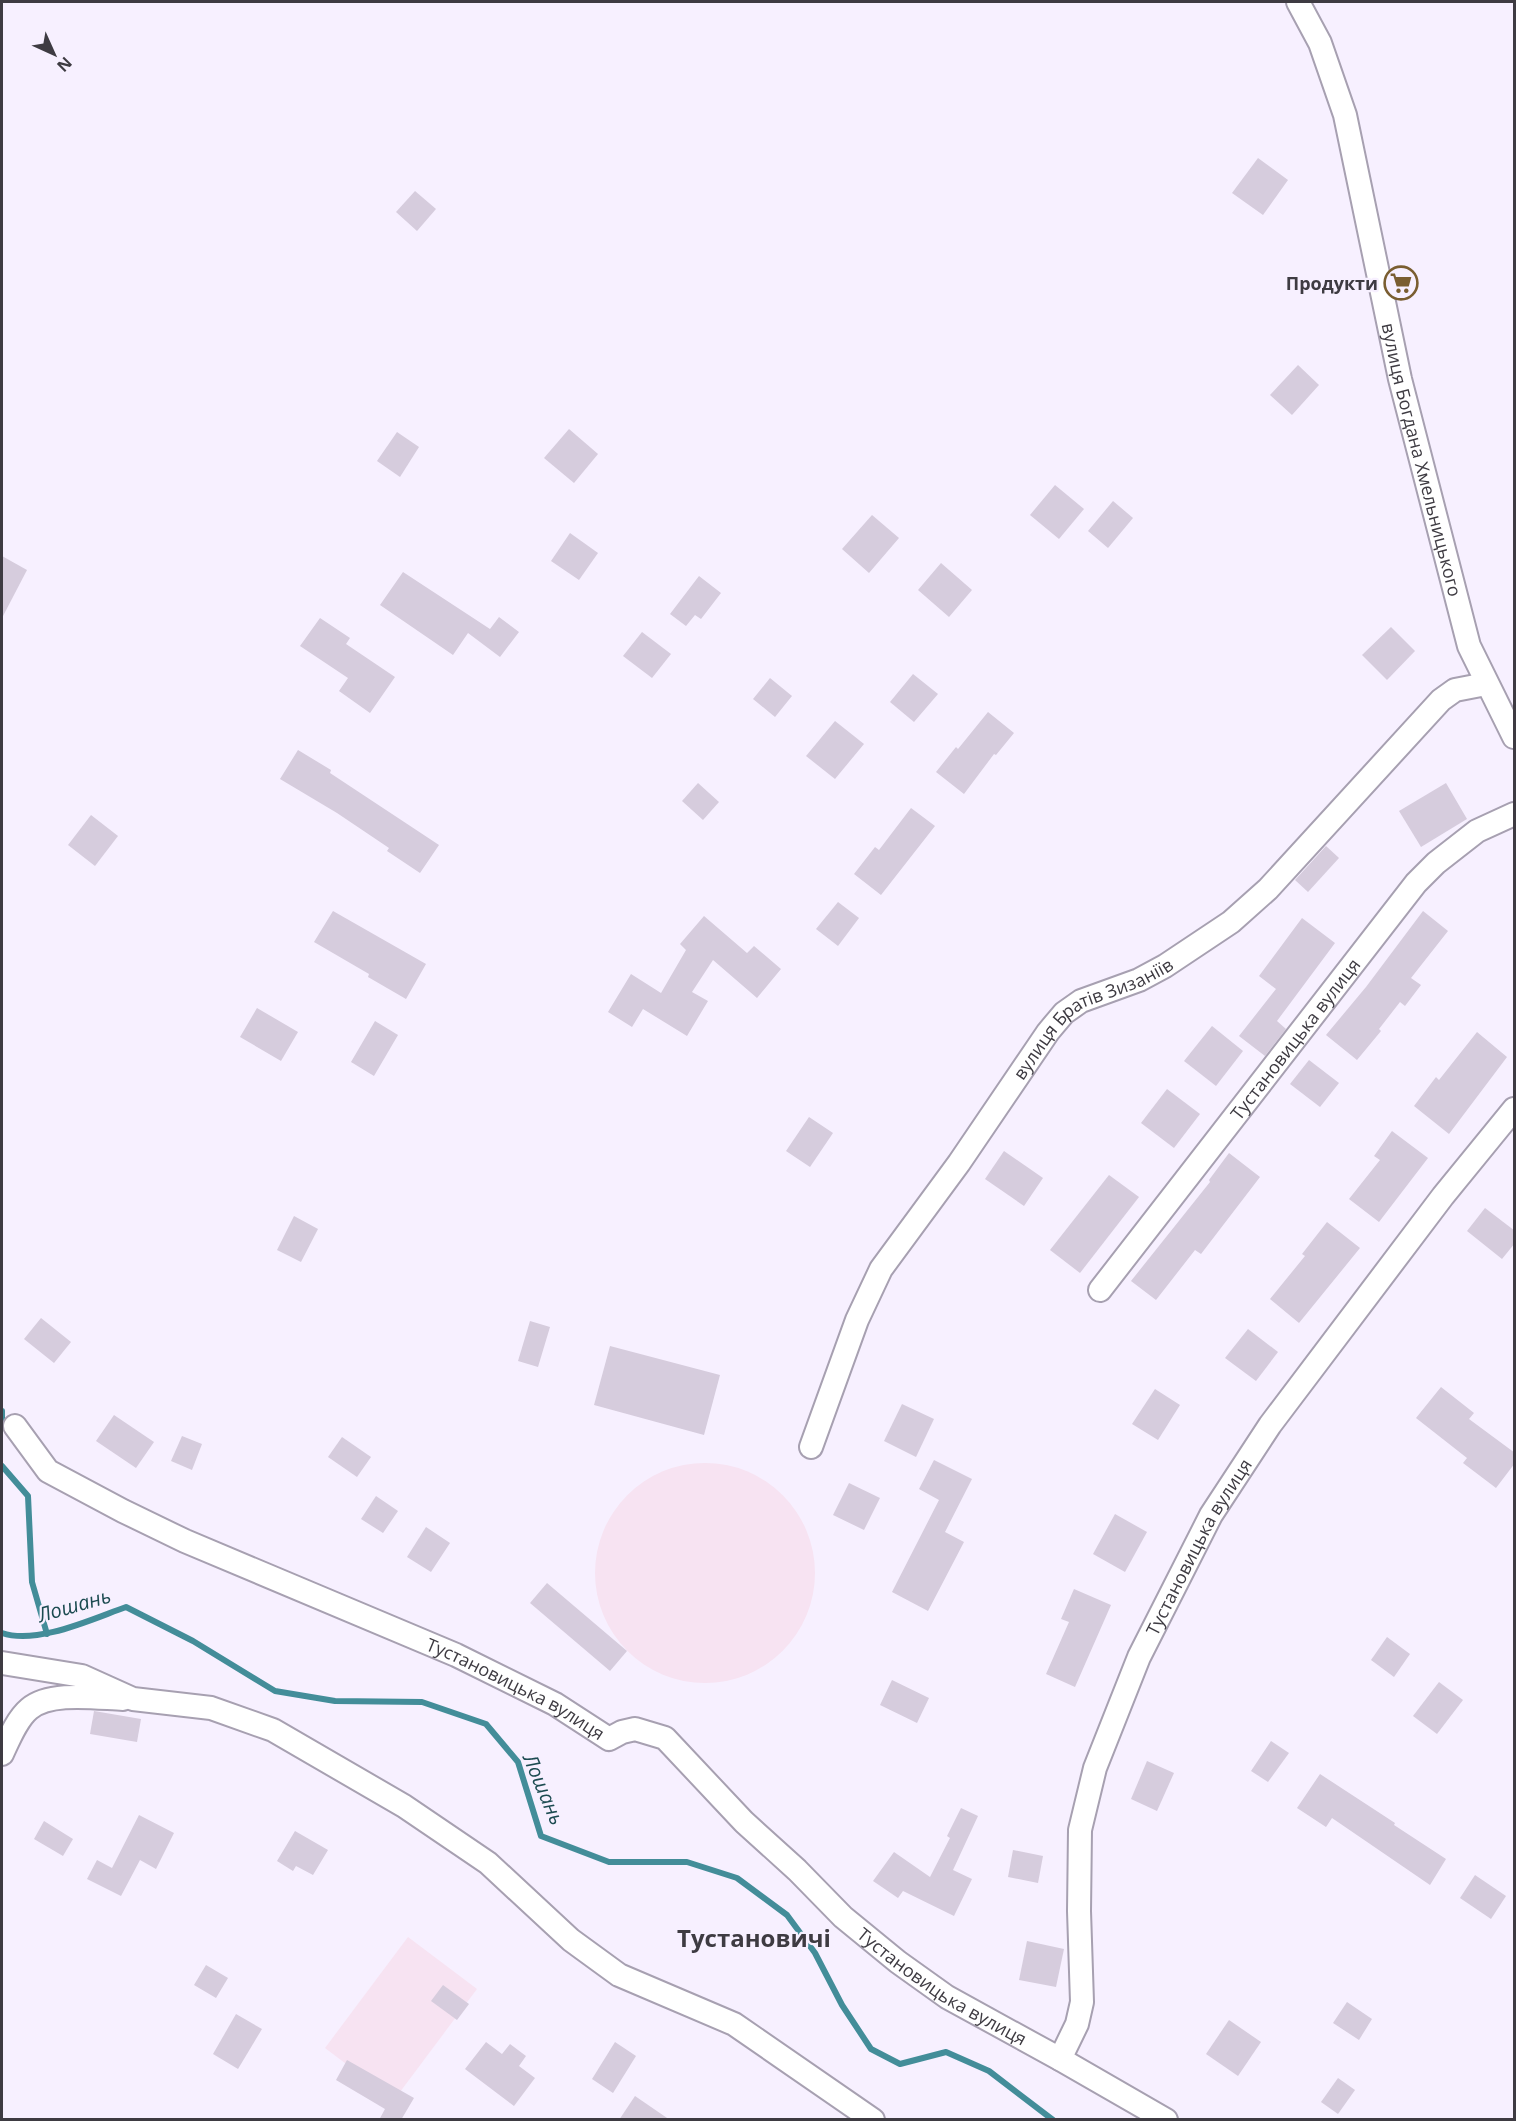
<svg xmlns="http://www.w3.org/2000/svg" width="1516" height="2121" font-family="'Open Sans',sans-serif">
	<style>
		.industrial { fill: #f7e3f2 }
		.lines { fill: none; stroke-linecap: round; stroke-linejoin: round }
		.stream { stroke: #438d99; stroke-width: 6 }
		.building { fill: #d6ccdd }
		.minor-casing { stroke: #a7a0b1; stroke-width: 26 }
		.minor { stroke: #fff; stroke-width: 22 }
		.labels { text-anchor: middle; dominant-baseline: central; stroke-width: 4.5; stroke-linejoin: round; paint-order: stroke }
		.poi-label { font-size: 18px; font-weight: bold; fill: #3e3b42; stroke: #f7f0ff; text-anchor: end }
		.street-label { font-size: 18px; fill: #3e3b42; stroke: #f7f0ff }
		.water-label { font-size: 20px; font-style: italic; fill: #1c4b51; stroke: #f7f0ff }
		.district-label { font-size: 24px; font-weight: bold; fill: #3e3b42; stroke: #f7f0ff }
	</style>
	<rect width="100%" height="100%" fill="#f7f0ff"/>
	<!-- industrial -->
	<g class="industrial">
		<circle cx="705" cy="1573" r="110"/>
		<path d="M408 1937 477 1989 394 2100 325 2048Z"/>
	</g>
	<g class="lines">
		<!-- stream -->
		<g class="stream">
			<path d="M2 1420V1411"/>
			<path d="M2 1466 28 1496 32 1582 47 1634"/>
			<path d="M2 1633C37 1645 92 1619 126 1607L193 1641 275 1691 335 1701 422 1702 486 1724 518 1762 541 1836 609 1862H687L737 1878 787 1915 815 1953 842 2005 871 2049 900 2064 946 2052 989 2071 1053 2120"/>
		</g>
	</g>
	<!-- building -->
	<g class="building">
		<path d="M1258 158 1288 180 1263 215 1232 193Z"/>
		<path d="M415 191 436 209 417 231 396 212Z"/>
		<path d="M1298 365 1319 385 1292 415 1270 395Z"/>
		<path d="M569 429 598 454 574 483 544 458Z"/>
		<path d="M397 432 419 447 400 477 377 461Z"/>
		<path d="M1055 485 1084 509 1059 539 1030 515Z"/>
		<path d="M1113 501 1133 518 1108 548 1088 531Z"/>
		<path d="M872 515 899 538 869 573 842 549Z"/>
		<path d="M570 533 598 553 579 580 551 561Z"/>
		<path d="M2 556 27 570 2 618Z"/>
		<path d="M941 563 972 590 949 617 918 590Z"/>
		<path d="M403 572 490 629 499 617 519 632 500 657 468 633 453 655 380 605Z"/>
		<path d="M699 576 721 593 701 619 695 615 686 626 670 614Z"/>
		<path d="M320 618 350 638 346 644 395 677 370 713 339 691 348 678 300 646Z"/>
		<path d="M1391 627 1415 651 1387 680 1362 655Z"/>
		<path d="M642 632 671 654 652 678 623 656Z"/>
		<path d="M913 674 938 694 914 722 890 702Z"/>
		<path d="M770 678 792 696 775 717 753 699Z"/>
		<path d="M988 712 1014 733 996 755 994 754 964 794 936 772 956 747 958 749Z"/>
		<path d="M835 721 864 744 835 779 806 756Z"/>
		<path d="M298 750 331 770 330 773 439 845 420 873 387 851 389 848 337 813 280 779Z"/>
		<path d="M698 783 719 802 703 820 682 801Z"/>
		<path d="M1446 783 1467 819 1421 847 1399 811Z"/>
		<path d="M911 808 935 826 881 895 854 874 875 847 879 850Z"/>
		<path d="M91 815 118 836 95 866 68 845Z"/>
		<path d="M1326 846 1339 858 1308 892 1295 880Z"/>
		<path d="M838 902 859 918 838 946 816 929Z"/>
		<path d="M333 911 426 964 406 999 368 977 369 974 314 942Z"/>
		<path d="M1423 911 1448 931 1411 978 1421 985 1405 1006 1400 1002 1379 1029 1381 1031 1357 1060 1326 1035 1366 987Z"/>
		<path d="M704 916 747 953 754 946 781 969 757 998 713 960 692 992 708 1001 687 1036 643 1009 632 1027 608 1012 631 974 661 993 686 950 680 944Z"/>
		<path d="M1302 918 1335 943 1277 1021 1286 1029 1265 1056 1239 1036 1276 989 1259 976Z"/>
		<path d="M257 1008 298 1032 281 1061 240 1037Z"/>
		<path d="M375 1021 398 1035 374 1076 351 1062Z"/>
		<path d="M1212 1026 1243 1051 1216 1086 1184 1061Z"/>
		<path d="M1477 1032 1507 1057 1449 1134 1414 1106 1436 1077 1439 1080Z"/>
		<path d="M1309 1060 1339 1083 1320 1107 1290 1084Z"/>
		<path d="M1167 1089 1200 1114 1174 1148 1141 1123Z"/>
		<path d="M809 1117 833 1133 810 1167 786 1151Z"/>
		<path d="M1392 1131 1428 1158 1379 1222 1349 1199 1380 1160 1374 1156Z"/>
		<path d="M1004 1151 1043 1178 1024 1206 985 1179Z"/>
		<path d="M1229 1153 1260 1177 1201 1254 1195 1250 1156 1300 1131 1281 1210 1182 1209 1180Z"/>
		<path d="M1109 1175 1139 1197 1080 1273 1050 1250Z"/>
		<path d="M1485 1208 1515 1231V1243L1502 1259 1467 1231Z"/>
		<path d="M294 1216 318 1229 301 1262 277 1250Z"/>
		<path d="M1327 1222 1360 1248 1299 1323 1270 1299 1305 1256 1302 1254Z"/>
		<path d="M41 1318 71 1342 54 1363 24 1339Z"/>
		<path d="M530 1321 550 1327 538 1367 518 1361Z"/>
		<path d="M1248 1329 1278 1352 1256 1381 1225 1358Z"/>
		<path d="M610 1346 720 1375 704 1435 594 1405Z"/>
		<path d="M1441 1387 1474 1413 1469 1419 1515 1453V1463L1496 1488 1463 1463 1467 1458 1416 1418Z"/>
		<path d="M1155 1389 1180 1405 1158 1440 1132 1424Z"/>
		<path d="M902 1404 934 1419 916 1457 884 1441Z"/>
		<path d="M114 1415 154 1442 136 1468 96 1441Z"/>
		<path d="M182 1436 202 1444 192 1470 171 1461Z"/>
		<path d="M342 1437 371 1457 357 1477 328 1457Z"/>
		<path d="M934 1460 972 1479 945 1532 964 1542 928 1611 892 1592 939 1500 919 1489Z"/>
		<path d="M849 1483 880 1498 864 1530 833 1515Z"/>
		<path d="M376 1496 398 1511 383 1533 361 1519Z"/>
		<path d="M1115 1514 1147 1532 1125 1572 1093 1554Z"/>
		<path d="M426 1527 450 1543 431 1572 407 1557Z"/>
		<path d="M547 1583 627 1651 610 1671 530 1603Z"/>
		<path d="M1074 1589 1111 1605 1075 1687 1046 1674 1069 1622 1061 1619Z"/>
		<path d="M1387 1637 1410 1654 1394 1677 1371 1660Z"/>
		<path d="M892 1680 929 1698 917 1723 880 1705Z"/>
		<path d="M1439 1682 1463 1700 1437 1734 1413 1716Z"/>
		<path d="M94 1711 141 1719 137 1742 90 1734Z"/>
		<path d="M1271 1741 1289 1753 1268 1782 1251 1771Z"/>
		<path d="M1147 1761 1174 1773 1157 1811 1131 1799Z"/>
		<path d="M1320 1774 1395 1823 1394 1825 1446 1859 1430 1885 1332 1818 1326 1827 1297 1808Z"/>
		<path d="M961 1808 978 1816 953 1870 972 1879 954 1916 903 1891 898 1898 873 1881 894 1852 930 1877 950 1838 947 1836Z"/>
		<path d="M139 1815 174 1833 156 1869 140 1860 121 1896 87 1879 97 1860 112 1868Z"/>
		<path d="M44 1821 73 1839 63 1856 34 1839Z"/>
		<path d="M295 1831 328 1850 313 1875 296 1866 293 1871 277 1861Z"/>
		<path d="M1013 1850 1043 1856 1038 1883 1008 1877Z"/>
		<path d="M1475 1875 1506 1896 1491 1919 1460 1898Z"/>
		<path d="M1027 1941 1064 1949 1056 1987 1019 1980Z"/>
		<path d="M206 1965 228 1978 216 1998 194 1985Z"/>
		<path d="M443 1985 469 2004 457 2020 431 2001Z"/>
		<path d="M1347 2002 1372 2019 1359 2040 1333 2023Z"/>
		<path d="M236 2014 262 2029 238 2069 213 2054Z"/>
		<path d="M1229 2020 1261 2042 1238 2076 1206 2054Z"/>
		<path d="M486 2042 502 2054 510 2044 526 2056 519 2066 535 2078 514 2106 465 2069Z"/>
		<path d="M615 2042 636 2056 613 2093 592 2079Z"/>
		<path d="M347 2060 414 2098 401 2120H379L385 2109 336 2080Z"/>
		<path d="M1338 2078 1355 2090 1338 2114 1321 2102Z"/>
		<path d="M635 2096 670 2120H619Z"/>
	</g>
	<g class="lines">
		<defs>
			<g id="minor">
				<path id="s1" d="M1298 2 1320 43 1345 115 1400 379 1469 646 1514 737"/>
				<path id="s2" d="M1100 1290 1416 883 1436 863 1477 831 1514 814"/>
				<path id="s3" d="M15 1426 48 1471 123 1511 185 1541 456 1655 555 1704 609 1739 622 1732 635 1729 665 1738 744 1822 797 1870 843 1917 898 1962 947 1997 1060 2059 1166 2120"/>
				<path id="s4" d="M811 1447 857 1320 881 1269 959 1163 1048 1032 1064 1013 1081 1001 1139 980 1165 966 1231 922 1268 889 1441 700 1455 690 1486 684"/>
				<path d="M2 1663 82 1676 133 1699 211 1708 273 1730 404 1806 488 1863 571 1940 619 1975 734 2024 873 2120"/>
				<path d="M2 1754C9 1739 17 1719 29 1709 50 1691 96 1698 123 1699"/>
				<path id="s5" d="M1060 2059 1077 2024 1082 2002 1079 1911 1080 1830 1095 1768 1139 1657 1211 1515 1270 1425 1443 1196 1514 1109"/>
			</g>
		</defs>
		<!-- minor casing -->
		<use href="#minor" class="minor-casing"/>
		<!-- minor -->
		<use href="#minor" class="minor"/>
	</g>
	<!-- icons -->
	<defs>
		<symbol id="supermarket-ring" viewBox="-11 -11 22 22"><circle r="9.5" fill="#f7f0ff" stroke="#7a5e31" stroke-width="1.5"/><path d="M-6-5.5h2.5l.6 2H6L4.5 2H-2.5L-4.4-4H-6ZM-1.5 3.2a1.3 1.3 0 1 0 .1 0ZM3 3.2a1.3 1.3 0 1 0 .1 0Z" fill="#7a5e31"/></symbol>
	</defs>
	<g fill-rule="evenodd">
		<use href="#supermarket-ring" x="1382" y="264" width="38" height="38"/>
	</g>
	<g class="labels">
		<!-- poi labels -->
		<g class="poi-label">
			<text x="1378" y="283">Продукти</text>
		</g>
		<!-- street labels -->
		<g class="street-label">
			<text stroke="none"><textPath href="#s1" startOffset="476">вулиця Богдана Хмельницького</textPath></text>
			<text stroke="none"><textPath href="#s4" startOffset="526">вулиця Братів Зизаніїв</textPath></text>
			<text stroke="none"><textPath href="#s2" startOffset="318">Тустановицька вулиця</textPath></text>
			<text stroke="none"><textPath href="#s5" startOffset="542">Тустановицька вулиця</textPath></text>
			<text stroke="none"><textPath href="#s3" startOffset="572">Тустановицька вулиця</textPath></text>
			<text stroke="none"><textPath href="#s3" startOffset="1112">Тустановицька вулиця</textPath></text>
		</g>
		<!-- water labels -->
		<g class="water-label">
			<text transform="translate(74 1605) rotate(-16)">Лошань</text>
			<text transform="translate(544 1789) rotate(67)">Лошань</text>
		</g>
		<!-- district labels -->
		<g class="district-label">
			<text x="754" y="1937">Тустановичі</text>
		</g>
	</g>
	<!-- border -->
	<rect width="1516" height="2121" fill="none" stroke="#3e3b42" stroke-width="6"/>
	<!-- north arrow -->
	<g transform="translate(54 54) rotate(135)" stroke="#f7f0ff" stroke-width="4.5" paint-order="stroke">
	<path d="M0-4.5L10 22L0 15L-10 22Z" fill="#3e3b42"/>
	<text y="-9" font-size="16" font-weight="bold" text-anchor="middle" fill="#3e3b42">N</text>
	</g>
</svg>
